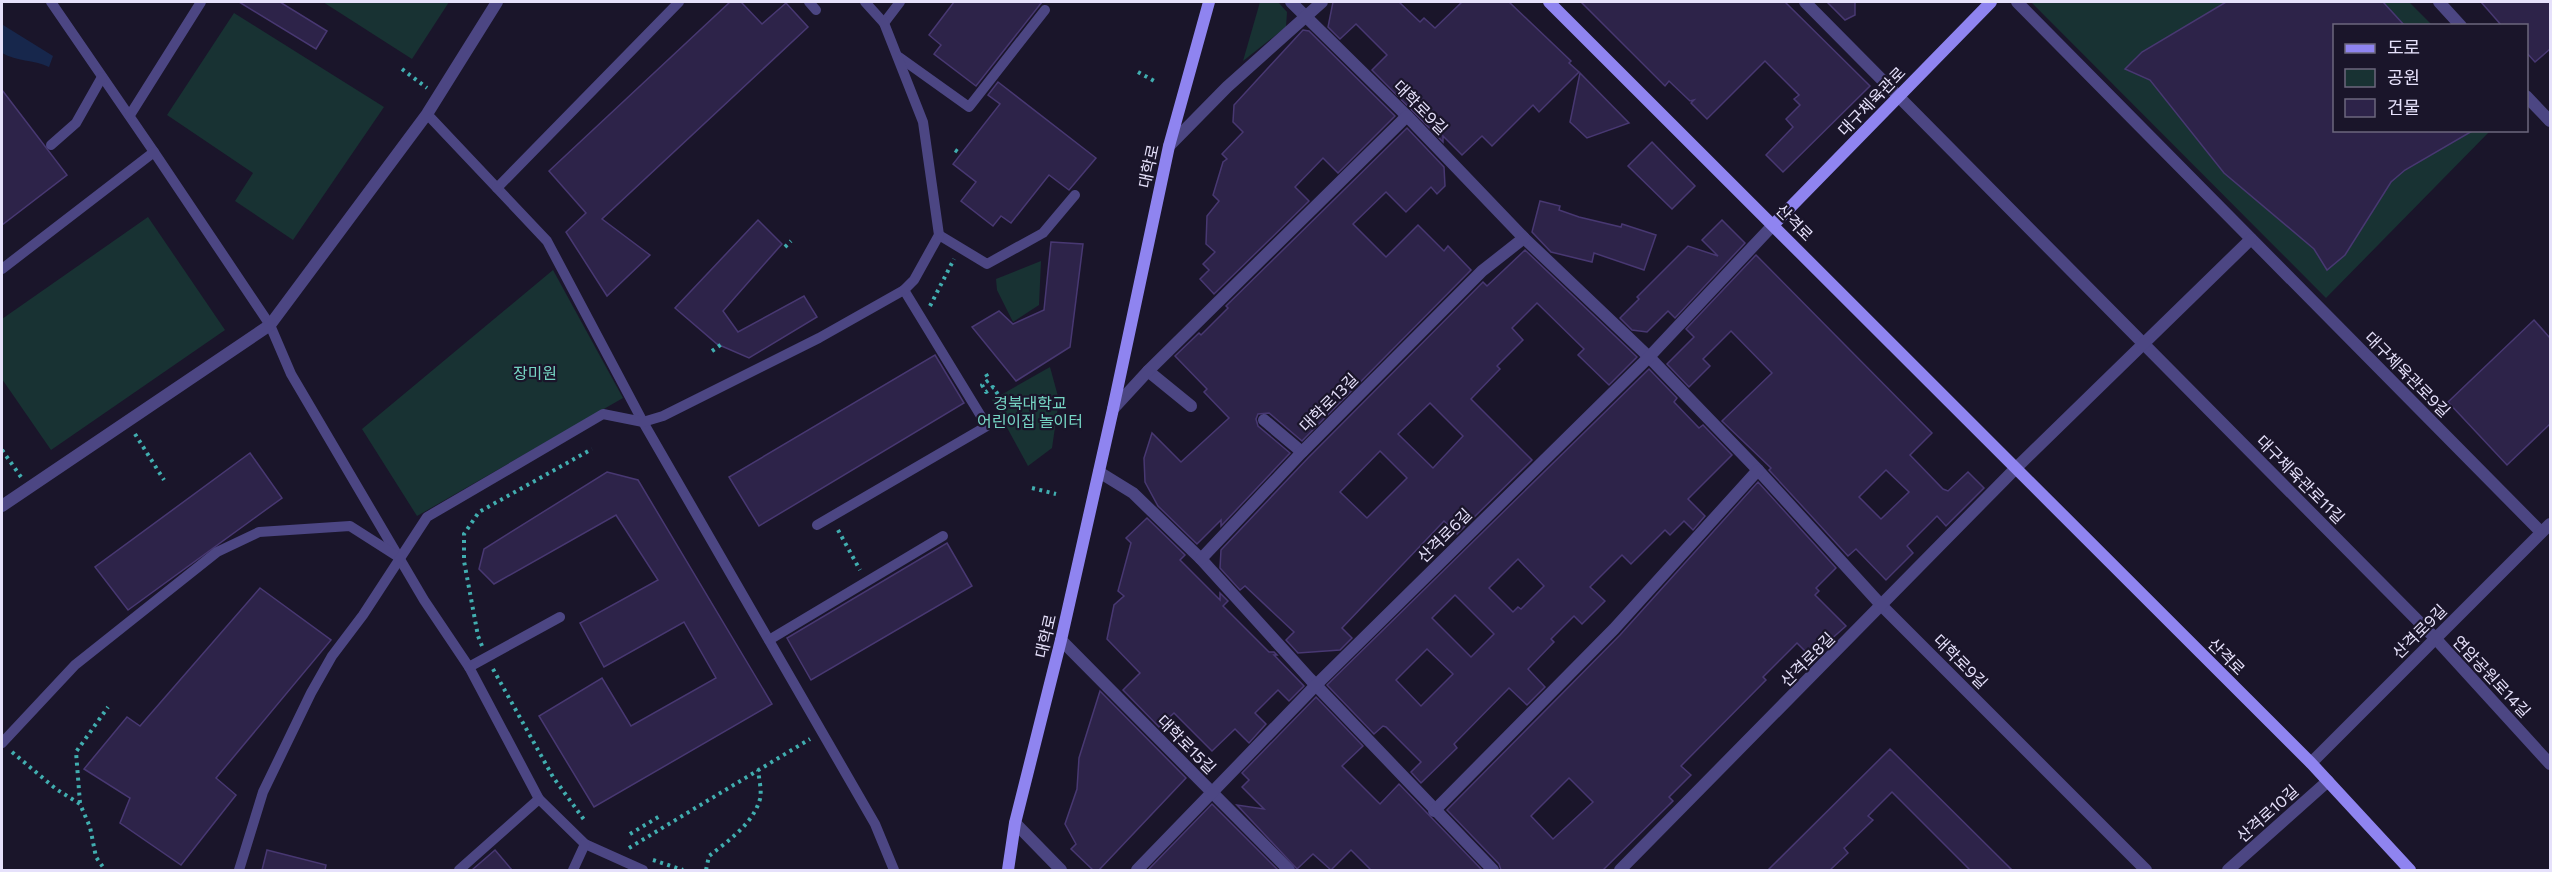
<svg xmlns="http://www.w3.org/2000/svg" width="2552" height="872" font-family="Commissioner,'Noto Sans KR',sans-serif">
	<style>
		.green { fill: #183233 }
		.water { fill: #17274c }
		.building { fill: #2d2349; stroke: #483872; stroke-width: 1.5; fill-rule: evenodd }
		.lines { fill: none; stroke-linecap: round; stroke-linejoin: round }
		.path { stroke: #41aeb0; stroke-width: 4; stroke-dasharray: 3 4.5; stroke-linecap: butt }
		.lane { stroke: #4c4683; stroke-width: 10 }
		.street { stroke: #4c4683; stroke-width: 12 }
		.secondary { stroke: #8f84f0; stroke-width: 12 }
		.labels { text-anchor: middle; dominant-baseline: central; stroke-width: 4.5; stroke-linejoin: round; paint-order: stroke }
		.street-label { font-size: 16px; fill: #e6e1fb; stroke: #1a152a }
		.park-label { font-size: 16px; fill: #75d4c3; stroke: #1a152a }
	</style>
	<rect width="100%" height="100%" fill="#1a152a"/>
	<!-- green -->
	<g class="green">
		<path d="M323 2H449L412 59Z"/>
		<path d="M1260 2H1278L1287 12 1286 27 1243 61Z"/>
		<path d="M2031 2H2409L2432 25 2334 26V130L2490 131 2326 298Z"/>
		<path d="M234 13 384 107 293 240 235 201 253 173 167 115Z"/>
		<path d="M148 217 225 330 51 450 2 379V319Z"/>
		<path d="M1041 261 1039 305 1013 322 997 290 996 279Z"/>
		<path d="M553 270 623 398 417 516 362 429Z"/>
		<path d="M1050 367 1059 400 1052 448 1028 466 992 400Z"/>
	</g>
	<!-- water -->
	<path class="water" d="M2 20 3 25 53 56 49 67C33 59 17 62 2 53Z"/>
	<!-- building -->
	<g class="building">
		<path d="M239 2H280L327 31 316 49Z"/>
		<path d="M730 2H741L762 24 786 3 808 27 602 219 650 255 607 296 566 232 586 213 549 171Z"/>
		<path d="M954 2H1042L976 86 934 54 941 45 929 35Z"/>
		<path d="M1333 2H1399L1420 22 1424 18 1435 28 1462 2H1509L1571 61 1569 63 1579 72 1539 112 1533 105 1492 146 1482 136 1462 155 1443 136V142L1372 70 1387 55 1356 24 1340 39 1328 27Z"/>
		<path d="M1581 2H1785L1870 86 1783 172 1766 155 1793 127 1786 119 1800 105 1794 99 1799 95 1765 61 1707 119 1691 103 1694 100 1690 101 1669 81 1665 86Z"/>
		<path d="M1827 2H1855V15L1845 20Z"/>
		<path d="M2226 2H2383L2405 26H2334V130H2474L2405 170 2391 182 2345 255 2327 270 2314 249 2224 173 2150 80 2125 69 2142 52Z"/>
		<path d="M2481 2H2550V49L2535 62 2526 52V26H2502Z"/>
		<path d="M1303 30 1309 31 1395 116 1338 173 1323 158 1295 187 1309 201 1214 294 1200 279 1209 270 1203 264 1215 252 1206 244 1207 216 1219 201 1213 195 1223 162 1227 159 1222 154 1243 132 1233 122 1234 105Z"/>
		<path d="M1580 73 1629 123 1587 138 1570 122Z"/>
		<path d="M998 82 1096 158 1069 190 1049 175 1011 223 1001 216 993 226 961 201 976 182 953 164 1000 104 988 95Z"/>
		<path d="M2 90 67 175 2 225Z"/>
		<path d="M1407 128 1444 167 1445 186 1437 194 1431 187 1406 212 1386 192 1353 224 1386 257 1418 225 1444 251 1448 246 1471 270 1302 441 1269 413 1258 414 1256 419 1258 426 1290 453 1221 526V520L1197 544 1158 506 1145 482 1144 458 1152 433 1181 462 1229 418 1204 392 1207 389 1175 356 1199 333 1201 335 1228 308 1226 306Z"/>
		<path d="M1652 142 1695 186 1672 209 1628 166Z"/>
		<path d="M1540 201 1560 206 1559 210 1579 217 1621 227 1622 224 1656 235 1644 270 1594 253 1592 262 1551 252 1532 232Z"/>
		<path d="M758 220 782 244 723 311 738 332 804 296 817 317 749 358 717 344 675 308Z"/>
		<path d="M1722 220 1745 243 1675 318 1668 311 1647 332 1632 330 1620 318 1639 299 1637 297 1688 246 1718 256 1702 240Z"/>
		<path d="M1051 242 1083 244 1070 347 1016 381 972 327 999 311 1013 324 1044 310Z"/>
		<path d="M1525 250 1637 357 1609 385 1578 355 1584 349 1537 303 1512 328 1523 340 1497 366 1500 369 1471 399 1532 460 1457 534 1444 521 1342 628 1352 638 1340 650 1298 653 1286 640 1294 632 1245 586 1240 590 1220 568 1221 550 1308 458 1483 282 1487 286ZM1430 403 1463 436 1433 468 1398 434ZM1380 451 1407 478 1367 518 1340 492Z"/>
		<path d="M1756 255 1932 433 1910 455 1943 489 1948 491 1968 472 1984 488 1946 526 1937 516 1907 546 1913 553 1886 580 1856 549 1848 556 1769 470 1771 468 1722 421 1772 373 1731 331 1703 359 1710 366 1689 387 1667 364 1694 337 1686 329ZM1886 470 1909 492 1881 519 1859 497Z"/>
		<path d="M2534 320 2550 338V424L2507 465 2448 402Z"/>
		<path d="M935 355 964 403 759 526 729 477Z"/>
		<path d="M1649 369 1677 398 1674 402 1699 428 1703 425 1732 455 1688 499 1705 516 1693 530 1684 521 1670 535 1665 530 1631 564 1622 555 1590 587 1605 601 1582 624 1574 616 1551 639 1554 642 1528 669 1545 687 1527 705 1509 688 1454 744 1457 748 1421 783 1411 772 1421 762 1386 727 1383 726 1374 734 1327 685ZM1518 559 1544 586 1521 609 1518 607 1513 612 1489 588ZM1455 595 1494 634 1471 657 1432 618ZM1427 649 1453 674 1421 706 1396 680Z"/>
		<path d="M250 453 282 498 128 610 95 567Z"/>
		<path d="M607 472 638 480 772 704 594 807 539 716 602 678 631 726 716 678 684 622 604 667 580 623 658 580 616 515 494 584 479 569 484 549Z"/>
		<path d="M1758 482 1836 568 1816 588 1819 591 1815 595 1846 626 1811 657 1797 643 1763 677 1766 680 1681 766 1691 775 1669 797 1673 801 1603 870H1501L1499 864 1447 810 1620 635ZM1569 778 1593 802 1553 839 1531 816Z"/>
		<path d="M1147 518 1185 555 1180 560 1220 600V593L1228 601 1223 606 1269 652H1274L1277 655H1274L1304 686 1289 701 1278 690 1255 713 1266 724 1249 743 1235 729 1212 751 1174 713 1159 727 1123 690 1140 673 1107 639 1114 605 1124 596 1118 591 1131 543 1126 538Z"/>
		<path d="M947 543 972 586 811 680 787 638Z"/>
		<path d="M260 588 331 640 216 778 236 795 181 865 120 823 130 798 84 769 127 717 140 726Z"/>
		<path d="M1100 691 1186 778 1099 870H1093L1071 849 1076 844 1065 824 1077 789 1079 758Z"/>
		<path d="M1316 697 1363 746 1342 766 1380 804 1399 784 1482 870H1371L1351 850 1331 870 1313 854 1297 869 1237 805 1264 809 1242 787 1249 780 1242 773Z"/>
		<path d="M1890 749 2012 870H1970L1892 792 1868 816 1873 820 1844 848 1848 853 1830 870H1768Z"/>
		<path d="M1212 804 1278 870H1148Z"/>
		<path d="M267 850 326 865 325 870H262Z"/>
		<path d="M495 850 512 870H472Z"/>
	</g>
	<g class="lines">
		<!-- path -->
		<g class="path">
			<path d="M402 69 427 88"/>
			<path d="M1138 72 1156 82"/>
			<path d="M955 150 961 154"/>
			<path d="M785 247 791 241"/>
			<path d="M930 306 954 259"/>
			<path d="M712 351 722 344"/>
			<path d="M986 374 989 380 982 385 986 392 993 387 999 396"/>
			<path d="M135 434 164 480"/>
			<path d="M2 450 21 477"/>
			<path d="M1032 488 1056 494"/>
			<path d="M838 530 860 570"/>
			<path d="M482 646 478 636 464 561V534L479 512 592 449"/>
			<path d="M493 669 553 777 585 821"/>
			<path d="M12 752 56 789 80 804 90 827 96 857 105 870"/>
			<path d="M80 803 76 752 108 707"/>
			<path d="M630 834 660 816"/>
			<path d="M629 848 810 739"/>
			<path d="M653 860 683 870"/>
			<path d="M706 870 709 856C728 841 753 824 760 799 762 791 759 779 758 770"/>
		</g>
		<!-- lane -->
		<g class="lane">
			<path d="M51 2 154 152"/>
			<path d="M809 2 816 10"/>
			<path d="M884 23 900 2"/>
			<path d="M899 57 969 107 1045 10"/>
			<path d="M427 114 547 241 643 422 875 824 894 870"/>
			<path d="M130 115 201 2"/>
			<path d="M51 145 76 123 102 77"/>
			<path d="M497 188 679 2"/>
			<path d="M939 235 987 264 1043 233 1075 195"/>
			<path d="M2 269 154 152 270 325 291 374 424 600 469 667 539 799 585 844 643 870"/>
			<path d="M817 525 987 426 904 290"/>
			<path d="M769 640 943 536"/>
			<path d="M469 667 560 617"/>
			<path d="M2 743 75 665 217 552 259 532 350 526 397 556"/>
			<path d="M239 870 263 792 311 693 332 656 363 615 427 517 603 414 643 422 663 416 819 338 904 290 914 280 939 235 923 122 884 23 865 2"/>
			<path d="M459 870 539 799"/>
			<path d="M573 870 585 844"/>
		</g>
		<!-- street -->
		<g class="street">
			<path d="M1291 2 1407 116 1524 238 1649 357 1758 470 1882 606 2146 870"/>
			<path d="M1805 2 2435 638 2550 764"/>
			<path d="M2017 2 2541 532"/>
			<path d="M2439 2 2461 26"/>
			<path d="M2526 96 2550 121"/>
			<path d="M1169 146 1227 87 1322 2"/>
			<path d="M1148 371 1191 406"/>
			<path d="M1113 409 1148 371 1407 116"/>
			<path d="M1264 420 1302 452"/>
			<path d="M1099 472 1133 493 1201 559 1310 679 1493 870"/>
			<path d="M2 506 270 325 427 114 497 2"/>
			<path d="M1201 559 1302 452 1482 271 1524 238"/>
			<path d="M1061 640 1289 870"/>
			<path d="M2311 763 2550 524"/>
			<path d="M1434 811 1614 629 1758 470"/>
			<path d="M1015 823 1061 870"/>
			<path d="M1137 870 1316 685 1649 357 1774 224"/>
			<path d="M1620 870 2015 469 2251 239"/>
			<path d="M2228 870 2328 781"/>
		</g>
		<!-- secondary -->
		<g class="secondary">
			<path d="M1549 2 2311 763 2410 870"/>
			<path d="M1774 224 1991 2"/>
			<path d="M1008 870 1015 823 1061 640 1113 409 1169 146 1209 2"/>
		</g>
	</g>
	<g class="labels">
		<!-- street labels -->
		<g class="street-label">
			<text transform="translate(1871 101) rotate(-46)">대구체육관로</text>
			<text transform="translate(1421 107) rotate(45)">대학로9길</text>
			<text transform="translate(1148 166) rotate(-78)">대학로</text>
			<text transform="translate(1795 222) rotate(45)">산격로</text>
			<text transform="translate(2408 374) rotate(45)">대구체육관로9길</text>
			<text transform="translate(1328 402) rotate(-45)">대학로13길</text>
			<text transform="translate(2301 479) rotate(45)">대구체육관로11길</text>
			<text transform="translate(1444 535) rotate(-45)">산격로6길</text>
			<text transform="translate(2419 631) rotate(-45)">산격로9길</text>
			<text transform="translate(1045 636) rotate(-77)">대학로</text>
			<text transform="translate(2227 656) rotate(45)">산격로</text>
			<text transform="translate(1807 659) rotate(-45)">산격로8길</text>
			<text transform="translate(1961 661) rotate(45)">대학로9길</text>
			<text transform="translate(2492 676) rotate(47)">연암공원로14길</text>
			<text transform="translate(1187 744) rotate(45)">대학로15길</text>
			<text transform="translate(2267 813) rotate(-42)">산격로10길</text>
		</g>
		<!-- park labels -->
		<g class="park-label">
			<text x="535" y="372">장미원</text>
			<text x="1030" y="402">경북대학교<tspan x="1030" dy="18">어린이집 놀이터</tspan></text>
		</g>
	</g>
	<!-- border -->
	<rect width="2552" height="872" fill="none" stroke="#e6e1fb" stroke-width="6"/>
	<!-- legend -->
	<rect x="2333" y="24" width="195" height="108" fill="#1a152a" stroke="#6c677e" stroke-width="1.5"/>
	<rect x="2345" y="44" width="30" height="9" fill="#8f84f0" stroke="#6c677e" stroke-width="1.5"/>
	<text x="2387" y="54" font-size="18" fill="#e6e1fb">도로</text>
	<rect x="2345" y="69" width="30" height="18" fill="#183233" stroke="#6c677e" stroke-width="1.5"/>
	<text x="2387" y="84" font-size="18" fill="#e6e1fb">공원</text>
	<rect x="2345" y="99" width="30" height="18" fill="#2d2349" stroke="#6c677e" stroke-width="1.5"/>
	<text x="2387" y="114" font-size="18" fill="#e6e1fb">건물</text>
</svg>
